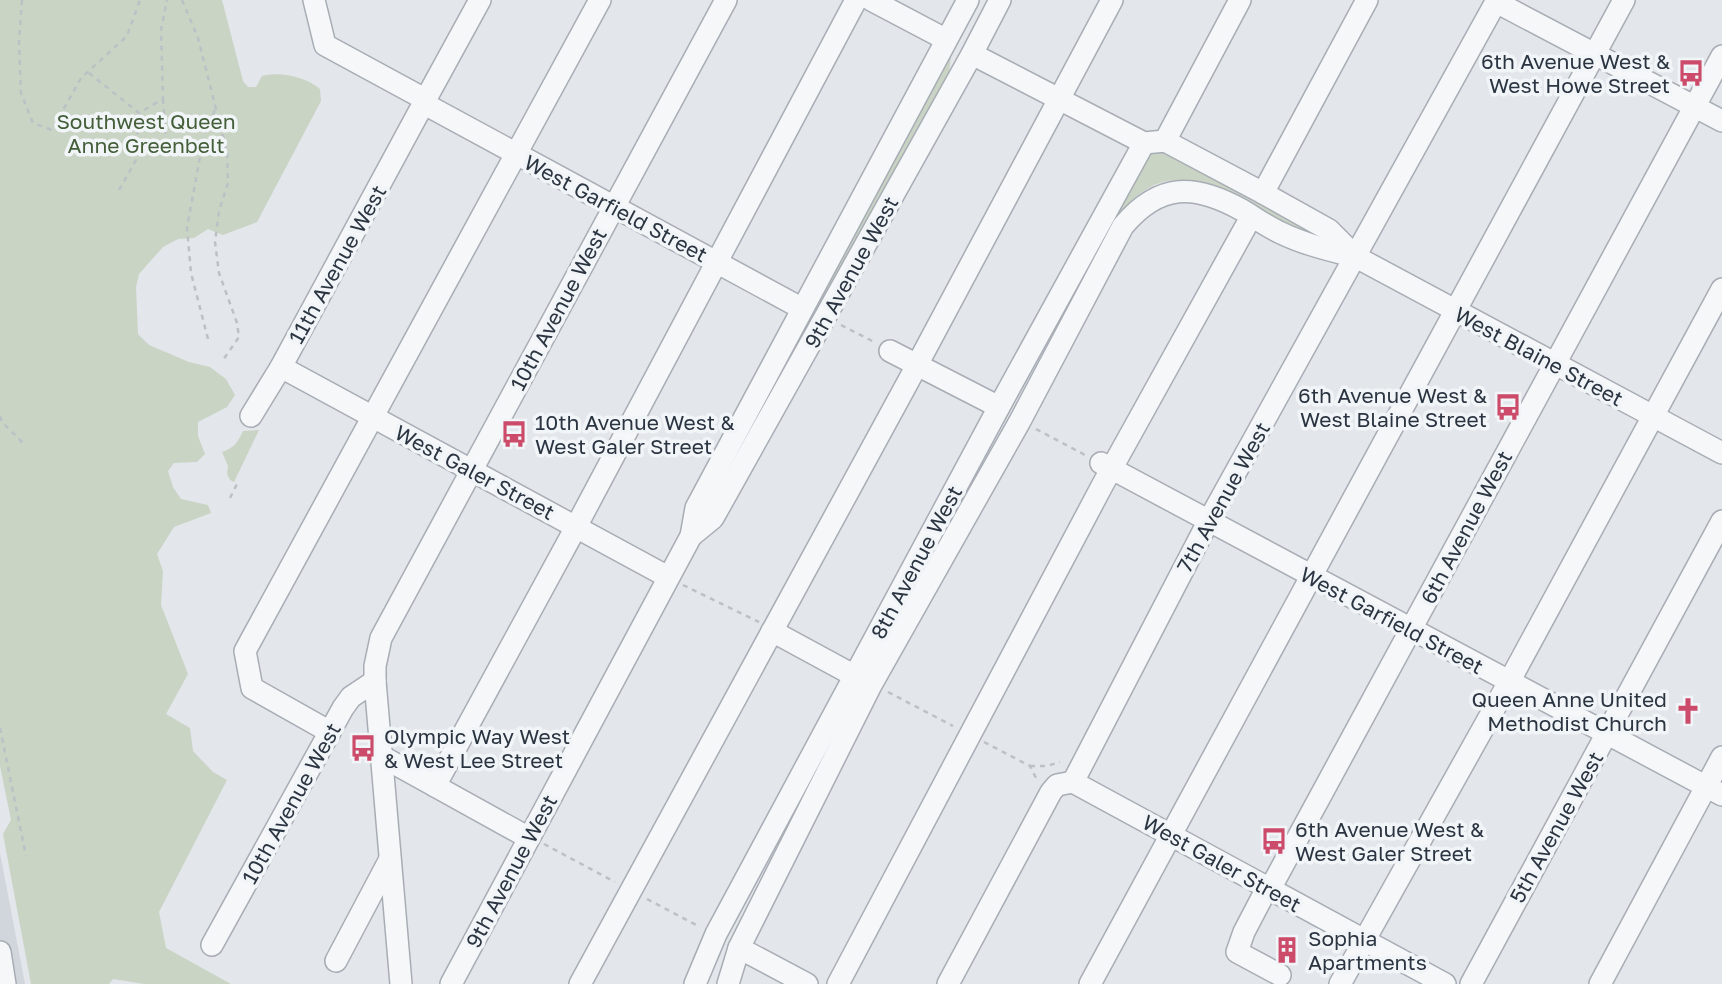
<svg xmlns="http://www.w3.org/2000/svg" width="1722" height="984" font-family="'Golos Text',sans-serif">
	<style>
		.built { fill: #d1d6dc }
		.green { fill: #c9d4c4 }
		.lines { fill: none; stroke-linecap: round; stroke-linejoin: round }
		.minor-casing { stroke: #a8adb5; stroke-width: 24 }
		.path { stroke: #bcc1c6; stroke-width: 2.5; stroke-dasharray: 5 5; stroke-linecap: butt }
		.minor { stroke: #f5f7f9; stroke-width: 21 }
		.labels { text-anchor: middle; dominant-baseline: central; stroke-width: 7; stroke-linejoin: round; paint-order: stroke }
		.poi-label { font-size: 21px; fill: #2b3542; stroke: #f2f5f8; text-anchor: start }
		.park-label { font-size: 21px; fill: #435e38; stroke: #f2f5f8 }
		.street-label { font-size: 21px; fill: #2b3542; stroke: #f2f5f8 }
	</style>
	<rect width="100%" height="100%" fill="#e3e6eb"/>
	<!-- built -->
	<path class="built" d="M0 853 25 984H0Z"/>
	<!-- green -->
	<g class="green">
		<path d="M0 0H222L243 81 248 87H256L262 76C280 71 306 77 320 89L321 101 257 222 223 235 208 229 194 238 178 239 163 247 139 274 136 287 138 334 149 345 189 362 210 367 226 379 235 395 227 407 198 422V436L205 454 197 462 174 463 168 471 173 487 181 499 208 505 211 513 174 527 157 554 163 571 161 605 188 674 166 714 190 728 193 751 213 772 227 780 159 912 166 948 231 984H144L113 979 109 984H31L3 834 11 820 0 766Z"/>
		<path d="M953 39 948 81 812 331 821 281Z"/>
		<path d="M1159 151 1175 153 1315 233C1296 230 1282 221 1265 213 1196 176 1155 155 1106 234L870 670 867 663 1147 155Z"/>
		<path d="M259 430 234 482 230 480 227 474 228 466 222 452C234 448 238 442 243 431Z"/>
	</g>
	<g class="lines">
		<defs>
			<g id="minor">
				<path d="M314 0 325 45 419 96"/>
				<path d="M871 0 945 39"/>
				<path d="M1496 2 1722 121"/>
				<path d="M972 54 1144 143 1165 141 1263 193 1329 230 1356 257"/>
				<path d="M428 95 480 0"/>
				<path d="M432 108 801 308"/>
				<path d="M1165 141 1240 0"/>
				<path d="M1263 193 1367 0"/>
				<path d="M890 351 999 407"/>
				<path d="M281 367 668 577"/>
				<path d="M251 416 281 367 420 110"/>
				<path d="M1101 463 1722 795"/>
				<path d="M691 536 713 518 972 54 1000 0"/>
				<path d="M772 631 866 682"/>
				<path d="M330 732 252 688 245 651 600 0"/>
				<path d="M381 756 529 838"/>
				<path d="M1073 782 1208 522 1497 0"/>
				<path d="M1073 782 1445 984"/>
				<path d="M435 786 569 540 856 0"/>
				<path d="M1267 888 1244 932 1237 952 1280 975"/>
				<path d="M1270 889 1722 56"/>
				<path d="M212 945 343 708 351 697 375 681"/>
				<path d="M739 948 807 984"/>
				<path d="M0 952 5 984"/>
				<path d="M336 961 390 859"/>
				<path d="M401 984 375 681V666L381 638 726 0"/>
				<path d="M451 984 691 536 696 508 968 0"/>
				<path d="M580 984 909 380 1112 0"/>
				<path d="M695 984 716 934 999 407 1144 143"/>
				<path d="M728 984 739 948 871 685 1020 421 1123 226C1160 182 1195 184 1242 210 1254 217 1266 226 1279 232 1303 244 1329 250 1356 257L1722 453"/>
				<path d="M838 984 1103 484 1251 217"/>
				<path d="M948 984 1051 792 1057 785 1073 782"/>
				<path d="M1090 984 1624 0"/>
				<path d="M1340 984 1509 682 1722 289"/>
				<path d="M1471 984 1722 521"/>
				<path d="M1600 984 1722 757"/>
			</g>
		</defs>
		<!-- minor casing -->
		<use href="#minor" class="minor-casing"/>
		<!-- path -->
		<g class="path">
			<path d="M22 0 19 42 21 93 33 123 52 130 81 78 127 36 140 0"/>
			<path d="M182 0 198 38 227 152 228 183 219 211 215 242 219 273 237 323 239 337 223 360"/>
			<path d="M89 73 139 113 163 99 161 30 167 0"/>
			<path d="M163 99 167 157"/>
			<path d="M119 190 136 160 139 113"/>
			<path d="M841 325 876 343"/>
			<path d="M208 339 191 273 187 228 204 135 215 110"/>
			<path d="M0 416 2 422 24 444"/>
			<path d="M1036 429 1085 455"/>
			<path d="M230 498 237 484"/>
			<path d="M683 585 759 622"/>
			<path d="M888 692 953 726"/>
			<path d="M0 728 26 856"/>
			<path d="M984 742 1030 766 1037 780"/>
			<path d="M1030 766H1047L1060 762"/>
			<path d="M544 844 615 882"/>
			<path d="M647 899 700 927"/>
		</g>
		<!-- minor -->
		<use href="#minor" class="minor"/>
	</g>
	<!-- icons -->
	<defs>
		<symbol id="bus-bare" viewBox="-9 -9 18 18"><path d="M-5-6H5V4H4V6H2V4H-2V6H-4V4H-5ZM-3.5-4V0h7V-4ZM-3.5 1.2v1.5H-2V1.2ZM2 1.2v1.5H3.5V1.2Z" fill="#cc4b6a" stroke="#f2f5f8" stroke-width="2.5" paint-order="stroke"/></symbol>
		<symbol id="church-bare" viewBox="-9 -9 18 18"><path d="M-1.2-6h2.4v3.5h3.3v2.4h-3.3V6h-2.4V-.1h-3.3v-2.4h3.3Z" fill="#cc4b6a" stroke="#f2f5f8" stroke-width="2.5" paint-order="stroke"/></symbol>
		<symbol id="building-bare" viewBox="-9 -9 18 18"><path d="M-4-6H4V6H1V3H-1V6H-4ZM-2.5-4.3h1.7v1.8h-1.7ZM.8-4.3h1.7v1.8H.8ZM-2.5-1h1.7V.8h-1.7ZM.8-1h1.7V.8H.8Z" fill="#cc4b6a" stroke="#f2f5f8" stroke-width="2.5" paint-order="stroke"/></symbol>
	</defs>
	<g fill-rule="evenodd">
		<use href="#bus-bare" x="1672" y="54" width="38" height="38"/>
		<use href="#bus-bare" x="1489" y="388" width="38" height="38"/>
		<use href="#bus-bare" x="495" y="415" width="38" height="38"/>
		<use href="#church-bare" x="1669" y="692" width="38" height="38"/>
		<use href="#bus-bare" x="344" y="729" width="38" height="38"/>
		<use href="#bus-bare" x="1255" y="822" width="38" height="38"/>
		<use href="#building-bare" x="1268" y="931" width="38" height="38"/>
	</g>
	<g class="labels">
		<!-- poi labels -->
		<g class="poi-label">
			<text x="1670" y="61" text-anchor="end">6th Avenue West &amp;<tspan x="1670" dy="24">West Howe Street</tspan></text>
			<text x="1487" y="395" text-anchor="end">6th Avenue West &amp;<tspan x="1487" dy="24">West Blaine Street</tspan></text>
			<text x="535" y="422">10th Avenue West &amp;<tspan x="535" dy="24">West Galer Street</tspan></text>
			<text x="1667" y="699" text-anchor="end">Queen Anne United<tspan x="1667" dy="24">Methodist Church</tspan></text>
			<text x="384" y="736">Olympic Way West<tspan x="384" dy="24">&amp; West Lee Street</tspan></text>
			<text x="1295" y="829">6th Avenue West &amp;<tspan x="1295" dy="24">West Galer Street</tspan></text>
			<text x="1308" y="938">Sophia<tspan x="1308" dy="24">Apartments</tspan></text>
		</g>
		<!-- park labels -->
		<g class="park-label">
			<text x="146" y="121">Southwest Queen<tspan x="146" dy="24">Anne Greenbelt</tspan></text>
		</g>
		<!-- street labels -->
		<g class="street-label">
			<text transform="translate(616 208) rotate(28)">West Garfield Street</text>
			<text transform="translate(337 264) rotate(-61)">11th Avenue West</text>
			<text transform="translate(851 272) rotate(-61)">9th Avenue West</text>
			<text transform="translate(558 309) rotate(-62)">10th Avenue West</text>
			<text transform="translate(1539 356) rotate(28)">West Blaine Street</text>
			<text transform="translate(475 472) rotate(28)">West Galer Street</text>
			<text transform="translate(1223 497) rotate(-61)">7th Avenue West</text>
			<text transform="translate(1466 527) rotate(-62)">6th Avenue West</text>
			<text transform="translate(916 562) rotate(-62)">8th Avenue West</text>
			<text transform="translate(1392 620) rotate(28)">West Garfield Street</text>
			<text transform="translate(291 803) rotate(-61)">10th Avenue West</text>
			<text transform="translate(1556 827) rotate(-61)">5th Avenue West</text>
			<text transform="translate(1222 863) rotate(29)">West Galer Street</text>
			<text transform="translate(511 871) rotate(-62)">9th Avenue West</text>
		</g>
	</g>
</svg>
